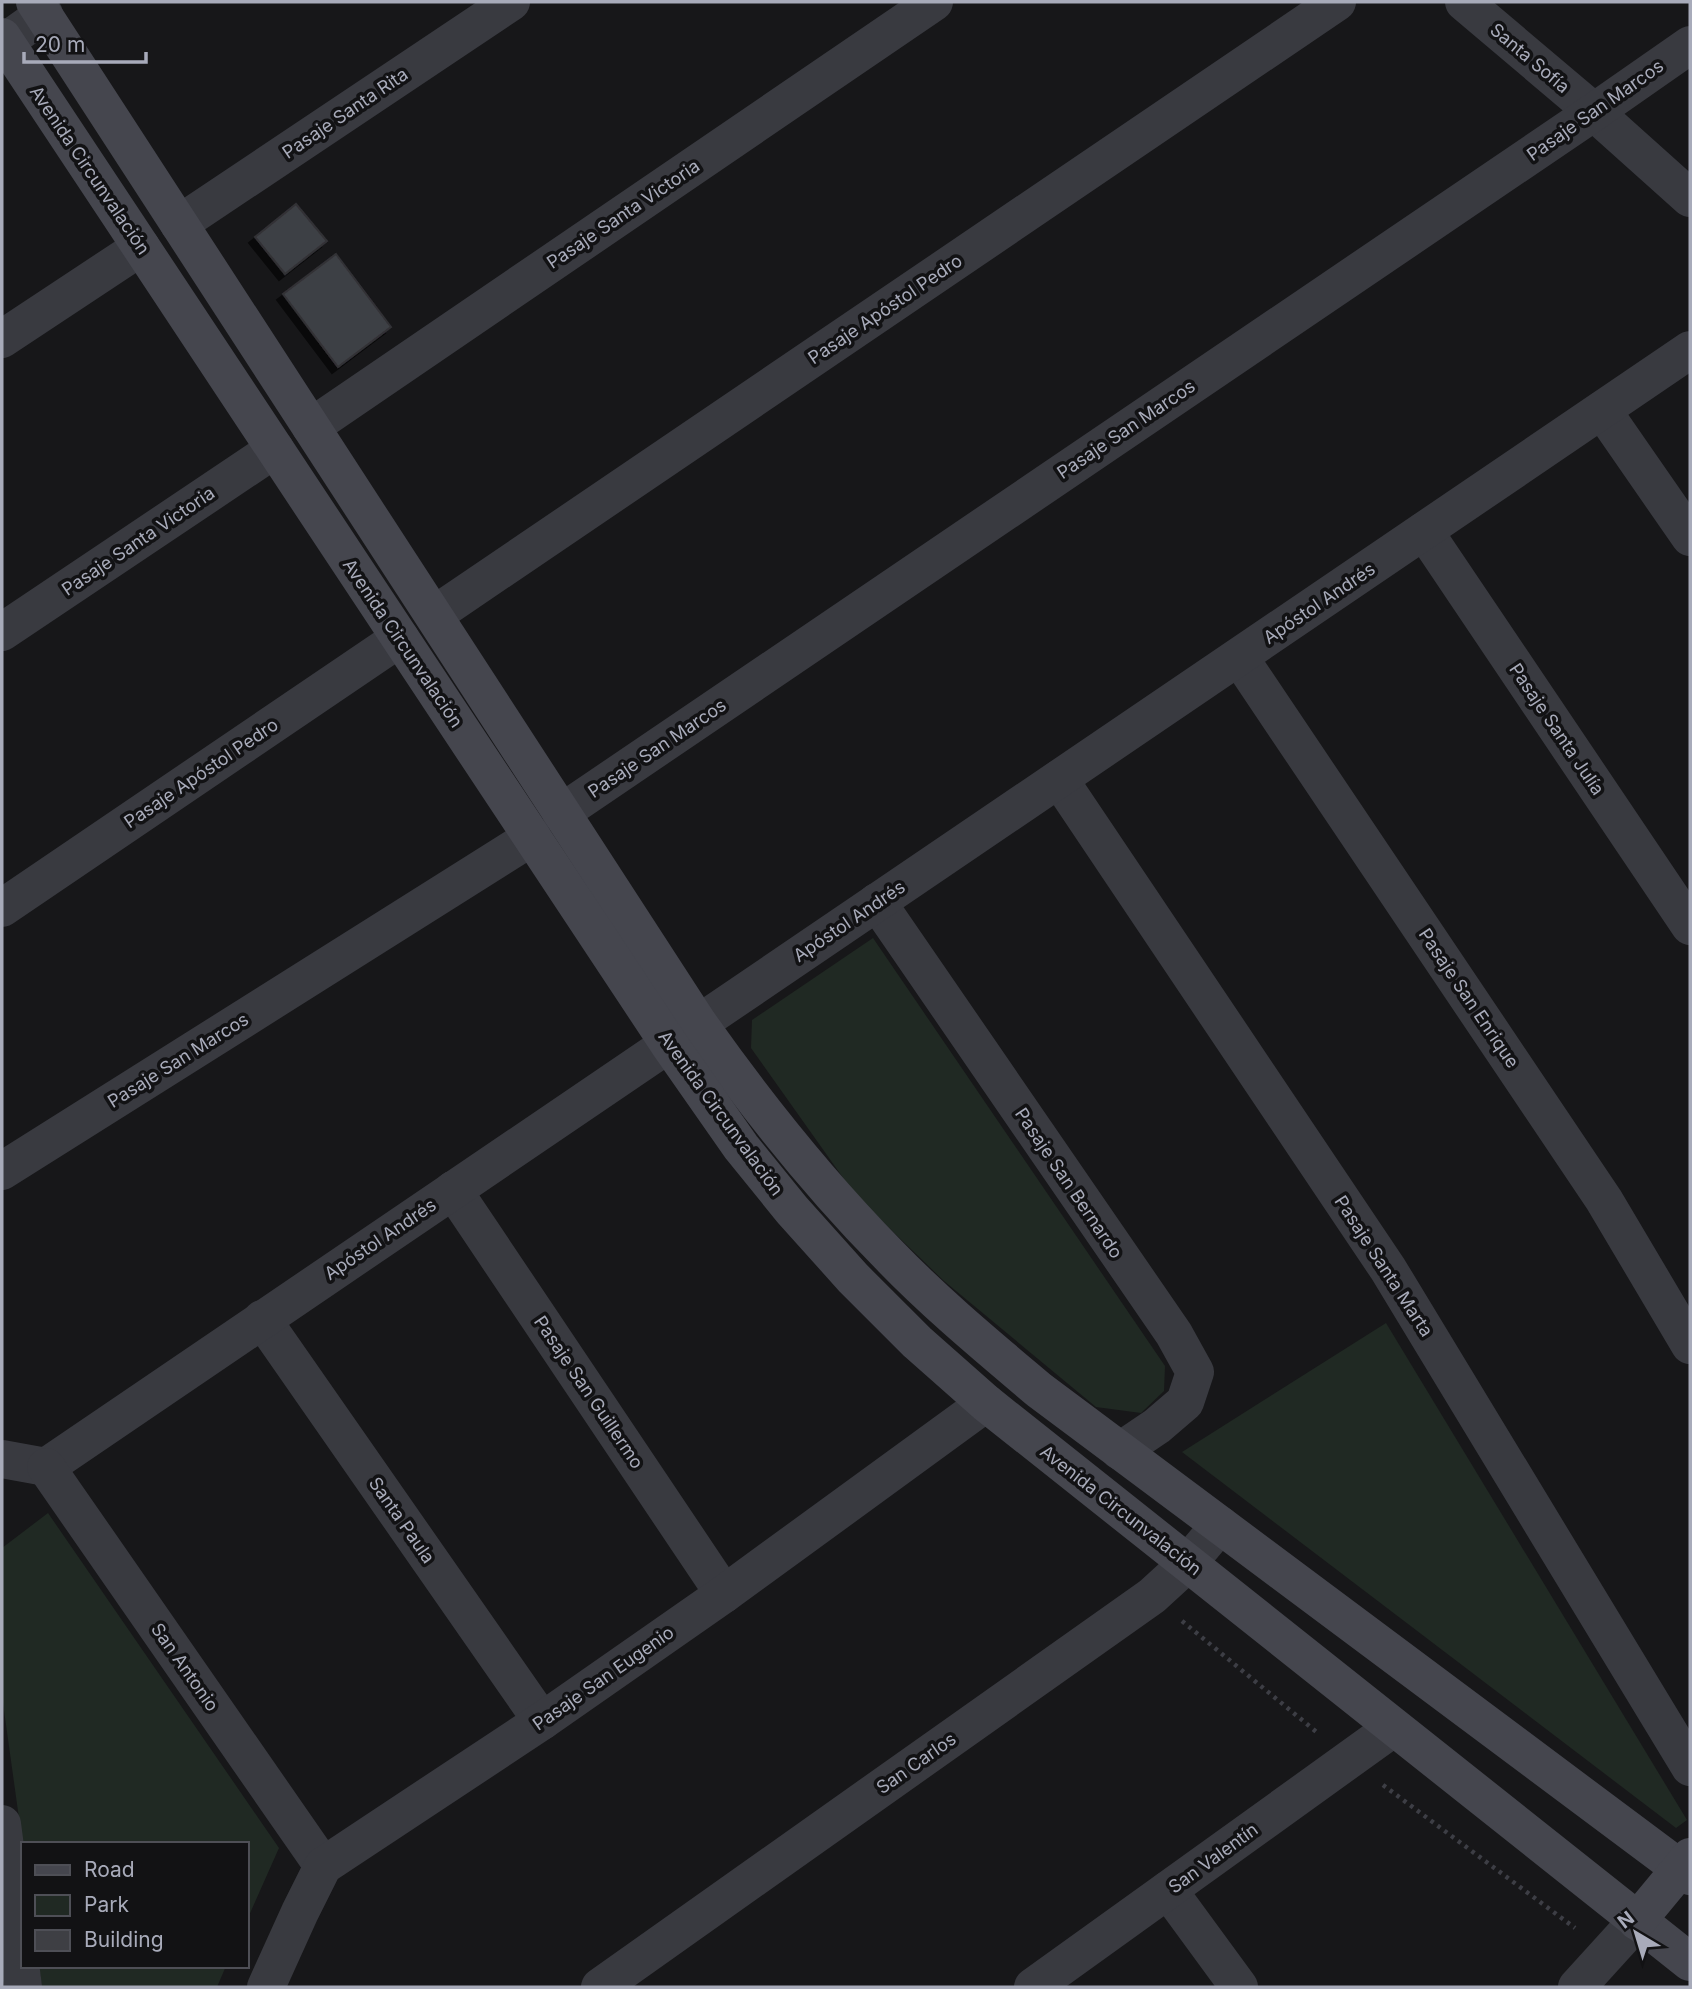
<svg xmlns="http://www.w3.org/2000/svg" width="1692" height="1989" font-family="Inter,sans-serif">
	<style>
		.green { fill: #202923 }
		.building { fill: #3e3f44; stroke: #313035; stroke-width: 2; filter: url(#shadow) }
		.lines { fill: none; stroke-linecap: round; stroke-linejoin: round }
		.path { stroke: #3d3e45; stroke-width: 4.5; stroke-dasharray: 3.5 5; stroke-linecap: butt }
		.street { stroke: #393a40; stroke-width: 38 }
		.secondary { stroke: #45464e; stroke-width: 38 }
		.labels { text-anchor: middle; dominant-baseline: central; stroke-width: 7; stroke-linejoin: round; paint-order: stroke }
		.street-label { font-size: 18px; fill: #a8abba; stroke: #121214 }
	</style>
	<defs>
		<filter id="shadow"><feDropShadow dx="-6" dy="6" stdDeviation="0" flood-color="#0009"/></filter>
	</defs>
	<rect width="100%" height="100%" fill="#171719"/>
	<!-- green -->
	<g class="green">
		<path d="M873 938 1165 1366 1164 1391 1141 1413 1096 1407 944 1281 856 1196 751 1048 752 1020Z"/>
		<path d="M1386 1323 1687 1820 1676 1828 1182 1452Z"/>
		<path d="M48 1513 279 1848 247 1920V1844H23V1847L2 1696V1548Z"/>
		<path d="M39 1966H226L217 1987H42Z"/>
	</g>
	<!-- building -->
	<g class="building">
		<path d="M296 204 327 241 285 274 255 237Z"/>
		<path d="M336 254 391 327 338 367 283 294Z"/>
	</g>
	<g class="lines">
		<!-- path -->
		<g class="path">
			<path d="M1182 1621 1319 1734"/>
			<path d="M1383 1785 1575 1928"/>
		</g>
		<!-- street -->
		<g class="street">
			<path d="M1464 2 1594 112 1690 198"/>
			<path d="M2 44 44 14"/>
			<path d="M179 224 511 2"/>
			<path d="M2 339 141 247"/>
			<path d="M1602 410 1690 537"/>
			<path d="M311 427 934 2"/>
			<path d="M1424 531 1690 926"/>
			<path d="M434 615 1337 2"/>
			<path d="M2 632 275 449"/>
			<path d="M1239 657 1604 1200 1690 1345"/>
			<path d="M1059 779 1388 1269 1690 1767"/>
			<path d="M561 813 1594 112 1690 45"/>
			<path d="M877 902 1174 1334 1195 1372 1185 1402 1157 1426 1120 1451"/>
			<path d="M2 908 400 638"/>
			<path d="M2 1171 532 837"/>
			<path d="M453 1190 724 1594"/>
			<path d="M262 1319 542 1721"/>
			<path d="M2 1459 46 1467 1690 350"/>
			<path d="M46 1467 323 1866"/>
			<path d="M2 1824 23 1987"/>
			<path d="M1168 1890 1239 1987"/>
			<path d="M266 1987 300 1912 323 1866 542 1721 724 1594 986 1403"/>
			<path d="M600 1987 1152 1596 1188 1563 1220 1525"/>
			<path d="M1033 1987 1393 1728"/>
			<path d="M1577 1987 1637 1921"/>
		</g>
		<!-- secondary -->
		<g class="secondary">
			<path d="M35 2 698 1023C756 1105 818 1183 888 1254 935 1303 987 1346 1039 1390L1690 1876"/>
			<path d="M2 37 669 1044 741 1147 792 1210 853 1278 917 1342 986 1403 1690 1962"/>
			<path d="M1637 1921 1690 1857"/>
		</g>
	</g>
	<g class="labels">
		<!-- street labels -->
		<g class="street-label">
			<text transform="translate(1530 58) rotate(40)">Santa Sofía</text>
			<text transform="translate(1595 110) rotate(-35)">Pasaje San Marcos</text>
			<text transform="translate(345 113) rotate(-34)">Pasaje Santa Rita</text>
			<text transform="translate(90 170) rotate(56)">Avenida Circunvalación</text>
			<text transform="translate(623 214) rotate(-34)">Pasaje Santa Victoria</text>
			<text transform="translate(885 309) rotate(-34)">Pasaje Apóstol Pedro</text>
			<text transform="translate(1126 429) rotate(-34)">Pasaje San Marcos</text>
			<text transform="translate(138 541) rotate(-34)">Pasaje Santa Victoria</text>
			<text transform="translate(1319 603) rotate(-34)">Apóstol Andrés</text>
			<text transform="translate(403 643) rotate(56)">Avenida Circunvalación</text>
			<text transform="translate(1557 729) rotate(56)">Pasaje Santa Julía</text>
			<text transform="translate(657 748) rotate(-34)">Pasaje San Marcos</text>
			<text transform="translate(201 773) rotate(-34)">Pasaje Apóstol Pedro</text>
			<text transform="translate(849 921) rotate(-34)">Apóstol Andrés</text>
			<text transform="translate(1469 998) rotate(56)">Pasaje San Enrique</text>
			<text transform="translate(178 1060) rotate(-32)">Pasaje San Marcos</text>
			<text transform="translate(721 1113) rotate(54)">Avenida Circunvalación</text>
			<text transform="translate(1069 1183) rotate(56)">Pasaje San Bernardo</text>
			<text transform="translate(380 1239) rotate(-34)">Apóstol Andrés</text>
			<text transform="translate(1384 1266) rotate(57)">Pasaje Santa Marta</text>
			<text transform="translate(589 1392) rotate(56)">Pasaje San Guillermo</text>
			<text transform="translate(1121 1510) rotate(38)">Avenida Circunvalación</text>
			<text transform="translate(402 1520) rotate(55)">Santa Paula</text>
			<text transform="translate(185 1667) rotate(55)">San Antonio</text>
			<text transform="translate(603 1678) rotate(-35)">Pasaje San Eugenio</text>
			<text transform="translate(916 1763) rotate(-35)">San Carlos</text>
			<text transform="translate(1213 1858) rotate(-36)">San Valentín</text>
		</g>
	</g>
	<!-- border -->
	<rect width="1692" height="1989" fill="none" stroke="#a8abba" stroke-width="7"/>
	<!-- legend -->
	<rect x="21" y="1842" width="228" height="126" fill="#121214" stroke="#4e4f56" stroke-width="2"/>
	<rect x="35" y="1865" width="35" height="10" fill="#45464e" stroke="#4e4f56" stroke-width="2"/>
	<text x="84" y="1877" font-size="21" fill="#a8abba">Road</text>
	<rect x="35" y="1895" width="35" height="21" fill="#202923" stroke="#4e4f56" stroke-width="2"/>
	<text x="84" y="1912" font-size="21" fill="#a8abba">Park</text>
	<rect x="35" y="1930" width="35" height="21" fill="#3e3f44" stroke="#4e4f56" stroke-width="2"/>
	<text x="84" y="1947" font-size="21" fill="#a8abba">Building</text>
	<!-- north arrow -->
	<g transform="translate(1636 1933) rotate(322)" stroke="#121214" stroke-width="5" paint-order="stroke">
	<path d="M0-5L12 26L0 18L-12 26Z" fill="#a8abba"/>
	<text y="-10" font-size="19" font-weight="bold" text-anchor="middle" fill="#a8abba">N</text>
	</g>
	<!-- scale -->
	<path d="M24 52v10h122v-10" fill="none" stroke="#a8abba" stroke-width="3.5"/>
	<text x="35" y="52" font-size="21" fill="#a8abba" stroke="#121214" stroke-width="5" paint-order="stroke">20 m</text>
</svg>
